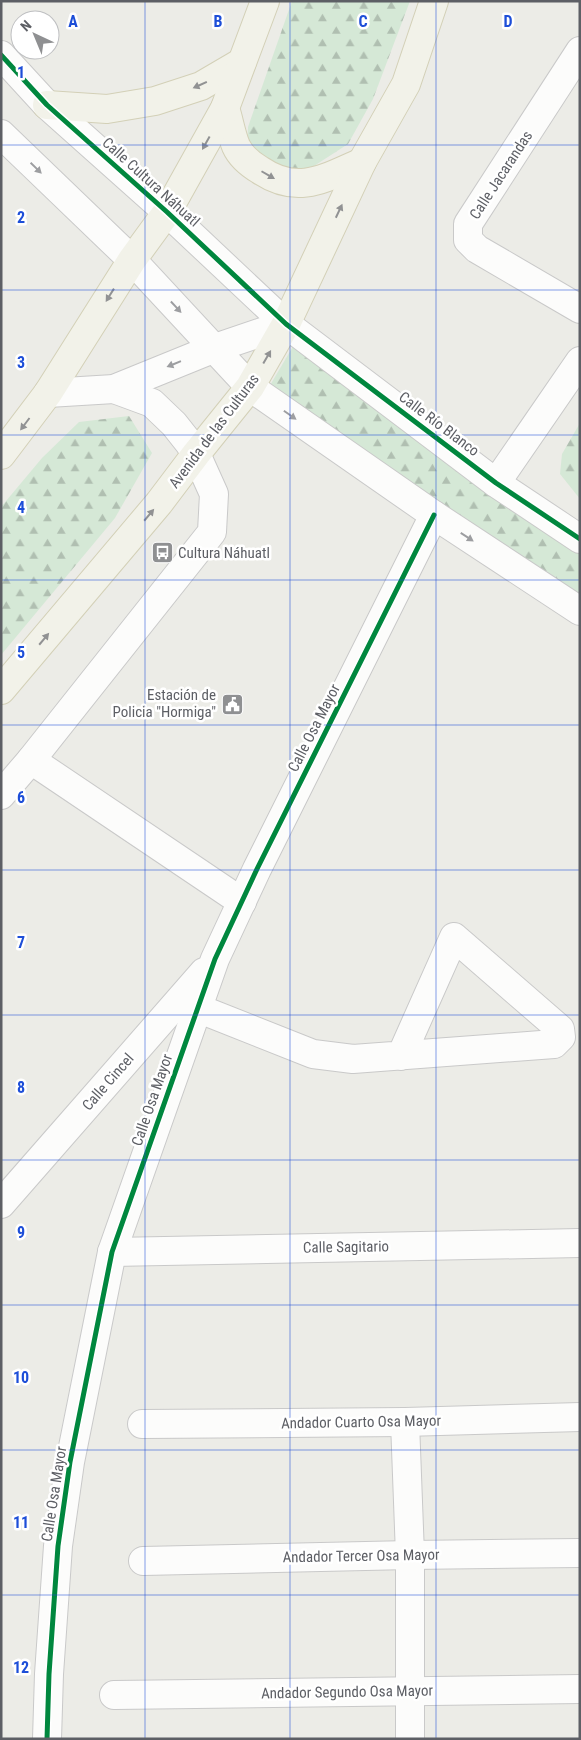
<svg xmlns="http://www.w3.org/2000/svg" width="581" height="1740" font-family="'Roboto Condensed',sans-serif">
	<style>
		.forest { fill: url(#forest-firs) }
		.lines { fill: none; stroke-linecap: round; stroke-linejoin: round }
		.minor-casing { stroke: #c9c9c9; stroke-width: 30 }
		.major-casing { stroke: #d3d0b7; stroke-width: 30 }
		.minor { stroke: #fcfcfb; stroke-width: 28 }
		.major { stroke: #f2f2e9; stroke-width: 28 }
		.cycleway-casing { stroke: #fff; stroke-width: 8 }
		.cycleway { stroke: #00873e; stroke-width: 5 }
		.oneway { fill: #919293 }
		.oneway2 { fill: #9d9ea1 }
		.grid { fill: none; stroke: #1d4ed8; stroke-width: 1; stroke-opacity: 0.55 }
		.labels { text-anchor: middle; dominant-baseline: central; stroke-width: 5; stroke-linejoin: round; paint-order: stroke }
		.street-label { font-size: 15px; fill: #5d5f65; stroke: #fff }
		.poi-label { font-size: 15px; fill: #5d5f65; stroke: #fff; text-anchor: start }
		.grid-label { font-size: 16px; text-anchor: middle; font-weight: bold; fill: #1d4ed8; stroke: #fff; stroke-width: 5; stroke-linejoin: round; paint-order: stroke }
	</style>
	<defs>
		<pattern id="forest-firs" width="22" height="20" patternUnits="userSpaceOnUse" patternTransform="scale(1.25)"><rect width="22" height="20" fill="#d5e8d6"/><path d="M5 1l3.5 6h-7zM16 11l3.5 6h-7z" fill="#b0bfb1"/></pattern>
	</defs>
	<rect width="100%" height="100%" fill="#ecece7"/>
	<!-- forest -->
	<g class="forest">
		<path d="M292 1H410L373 99 348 144 297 177 247 152 248 127Z"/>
		<path d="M295 343 580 552V597L269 387Z"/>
		<path d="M129 416 152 453 115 518 1 655V507L42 458 79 422Z"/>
		<path d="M580 423V499L560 474 562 454Z"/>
	</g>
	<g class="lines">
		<defs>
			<g id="minor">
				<path d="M580 51 468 224V240L477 249 580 309"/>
				<path d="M1 55 47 105 167 212 286 324 496 483 580 539"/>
				<path d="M1 134 132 260 250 387 434 515 580 611"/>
				<path d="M48 393 114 389 215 348 286 324"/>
				<path d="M496 483 580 361"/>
				<path d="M31 760 242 902"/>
				<path d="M1 795 31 760 212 532 214 494 196 454 189 443 174 424 152 403 114 389"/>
				<path d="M197 1008 313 1054 353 1059 554 1044 561 1037 560 1029 454 937 401 1056"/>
				<path d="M1 1204 204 972"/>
				<path d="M112 1252 580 1243"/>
				<path d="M405 1422 410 1555V1739"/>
				<path d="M142 1424 405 1422 580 1417"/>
				<path d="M143 1561 410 1555 580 1553"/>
				<path d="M114 1695 580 1689"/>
				<path d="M47 1739 49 1674 58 1546 70 1462 112 1252 215 959 257 869 434 515"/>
			</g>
			<g id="major">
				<path d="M47 105 107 109 155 101 201 86 242 62"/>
				<path d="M225 108C229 120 231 134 236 146 241 157 250 164 260 170 298 196 325 178 362 162"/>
				<path d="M1 455 48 393 132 260 167 212 225 108 265 1"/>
				<path d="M1 690 159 503 196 454 250 387 286 324 362 162 406 84 434 1"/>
			</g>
		</defs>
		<!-- minor casing -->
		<use href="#minor" class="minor-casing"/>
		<!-- major casing -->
		<use href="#major" class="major-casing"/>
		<!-- minor -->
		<use href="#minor" class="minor"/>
		<!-- major -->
		<use href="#major" class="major"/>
		<defs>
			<g id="cycleway">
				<path d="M1 55 47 105 167 212 286 324 496 483 580 539"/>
				<path d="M47 1739 49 1674 58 1546 70 1462 112 1252 215 959 257 869 434 515"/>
			</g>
		</defs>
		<!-- cycleway casing -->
		<use href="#cycleway" class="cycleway-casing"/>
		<!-- cycleway -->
		<use href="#cycleway" class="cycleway"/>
	</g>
	<!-- one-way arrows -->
	<defs><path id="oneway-solid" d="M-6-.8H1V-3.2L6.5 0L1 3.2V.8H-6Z" transform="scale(1.25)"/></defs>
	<g class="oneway">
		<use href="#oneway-solid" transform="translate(200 85) rotate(156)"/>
		<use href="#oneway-solid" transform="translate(206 143) rotate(119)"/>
		<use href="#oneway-solid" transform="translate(268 175) rotate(30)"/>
		<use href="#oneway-solid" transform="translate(339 211) rotate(-65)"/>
		<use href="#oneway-solid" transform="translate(110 295) rotate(122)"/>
		<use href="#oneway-solid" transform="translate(267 357) rotate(-60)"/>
		<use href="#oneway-solid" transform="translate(25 424) rotate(127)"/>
		<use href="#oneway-solid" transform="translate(149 515) rotate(-50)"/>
		<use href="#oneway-solid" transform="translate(44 639) rotate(-50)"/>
	</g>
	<g class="oneway2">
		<use href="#oneway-solid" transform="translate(36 168) rotate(44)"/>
		<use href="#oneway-solid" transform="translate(176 307) rotate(47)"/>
		<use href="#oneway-solid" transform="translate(174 364) rotate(158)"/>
		<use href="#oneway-solid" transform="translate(290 415) rotate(35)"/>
		<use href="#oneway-solid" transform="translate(467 537) rotate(33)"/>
	</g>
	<!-- grid -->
	<path class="grid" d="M145 1V1739M290 1V1739M436 1V1739M1 145H580M1 290H580M1 435H580M1 580H580M1 725H580M1 870H580M1 1015H580M1 1160H580M1 1305H580M1 1450H580M1 1595H580"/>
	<!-- icons -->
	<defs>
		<symbol id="bus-square" viewBox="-11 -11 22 22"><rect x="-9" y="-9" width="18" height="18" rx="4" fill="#8f9092" stroke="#fff"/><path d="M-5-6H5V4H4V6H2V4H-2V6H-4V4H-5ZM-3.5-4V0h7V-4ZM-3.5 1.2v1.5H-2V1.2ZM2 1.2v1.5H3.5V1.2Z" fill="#fff"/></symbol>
		<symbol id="civic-square" viewBox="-11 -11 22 22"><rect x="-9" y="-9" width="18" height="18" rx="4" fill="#8f9092" stroke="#fff"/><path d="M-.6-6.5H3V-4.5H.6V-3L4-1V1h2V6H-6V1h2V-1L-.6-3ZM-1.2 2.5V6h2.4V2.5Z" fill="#fff"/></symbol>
	</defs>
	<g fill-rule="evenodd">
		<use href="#bus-square" x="150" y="540" width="25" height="25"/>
		<use href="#civic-square" x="220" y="692" width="25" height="25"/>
	</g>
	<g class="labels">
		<!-- street labels -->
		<g class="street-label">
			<text transform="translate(501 175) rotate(-57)">Calle Jacarandas</text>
			<text transform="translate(151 182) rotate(42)">Calle Cultura Náhuatl</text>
			<text transform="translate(439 424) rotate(37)">Calle Río Blanco</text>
			<text transform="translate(214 431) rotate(-53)">Avenida de las Culturas</text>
			<text transform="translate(314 728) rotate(-63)">Calle Osa Mayor</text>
			<text transform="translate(108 1082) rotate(-49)">Calle Cincel</text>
			<text transform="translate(152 1100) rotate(-71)">Calle Osa Mayor</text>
			<text transform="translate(346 1247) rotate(-1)">Calle Sagitario</text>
			<text transform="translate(361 1422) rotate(-1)">Andador Cuarto Osa Mayor</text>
			<text transform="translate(54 1494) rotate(-81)">Calle Osa Mayor</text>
			<text transform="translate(361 1556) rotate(-1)">Andador Tercer Osa Mayor</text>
			<text transform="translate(347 1692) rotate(-1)">Andador Segundo Osa Mayor</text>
		</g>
		<!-- poi labels -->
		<g class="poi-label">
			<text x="178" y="553">Cultura Náhuatl</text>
			<text x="216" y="695" text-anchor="end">Estación de<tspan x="216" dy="17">Policia "Hormiga"</tspan></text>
		</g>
	</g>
	<g class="grid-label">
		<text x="73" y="27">A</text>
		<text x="218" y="27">B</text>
		<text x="363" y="27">C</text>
		<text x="508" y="27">D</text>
		<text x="21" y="78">1</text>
		<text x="21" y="223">2</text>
		<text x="21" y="368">3</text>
		<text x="21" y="513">4</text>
		<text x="21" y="658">5</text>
		<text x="21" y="803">6</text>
		<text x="21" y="948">7</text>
		<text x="21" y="1093">8</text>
		<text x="21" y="1238">9</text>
		<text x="21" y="1383">10</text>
		<text x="21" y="1528">11</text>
		<text x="21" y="1673">12</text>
	</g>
	<!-- border -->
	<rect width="581" height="1740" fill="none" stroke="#5d5f65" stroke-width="5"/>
	<!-- north arrow -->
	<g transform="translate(35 35) rotate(316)"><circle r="24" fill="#ffffff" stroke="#bebfc1"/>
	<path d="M0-4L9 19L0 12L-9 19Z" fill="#8f9092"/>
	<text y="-8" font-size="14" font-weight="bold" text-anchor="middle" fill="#5d5f65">N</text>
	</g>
</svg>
